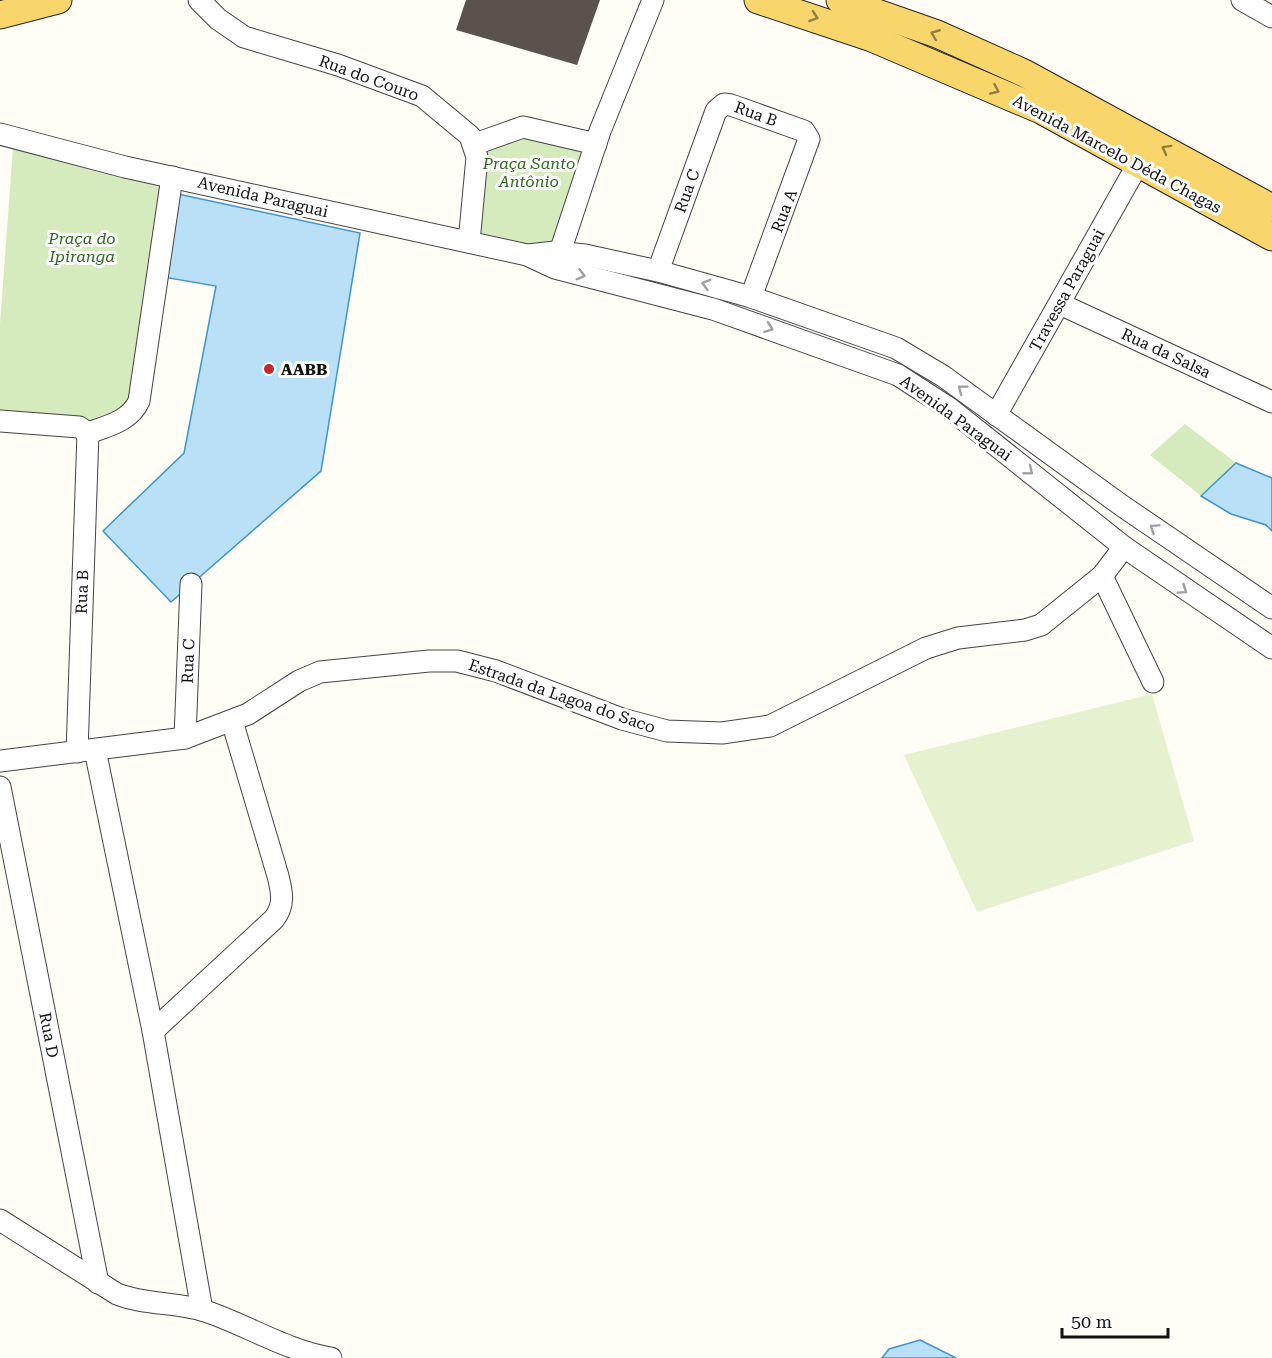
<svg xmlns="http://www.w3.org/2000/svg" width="1272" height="1358" font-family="'Roboto Serif',serif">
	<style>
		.green { fill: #d5ebbd }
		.pitch { fill: #e6f2cf }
		.water { fill: #b9e0f7; stroke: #3f96cf; stroke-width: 1.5 }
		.building { fill: #5a524d }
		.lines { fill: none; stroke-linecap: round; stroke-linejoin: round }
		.minor-casing { stroke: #444; stroke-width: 23 }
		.major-casing { stroke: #222; stroke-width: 29 }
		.minor { stroke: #fff; stroke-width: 21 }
		.major { stroke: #f9d66b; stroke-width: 27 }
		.oneway { stroke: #917d42 }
		.oneway2 { stroke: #a0a0a0 }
		.poi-dot { fill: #c4262e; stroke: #fff; stroke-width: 2 }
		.labels { text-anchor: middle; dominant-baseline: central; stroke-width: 6; stroke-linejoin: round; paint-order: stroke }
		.street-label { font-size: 16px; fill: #111; stroke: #fff }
		.park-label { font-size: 16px; font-style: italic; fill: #2f6b1f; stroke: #fff }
		.poi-label { font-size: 16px; font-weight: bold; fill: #111; stroke: #fff; text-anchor: start }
	</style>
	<rect width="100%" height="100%" fill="#fffdf5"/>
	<!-- green -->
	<g class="green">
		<path d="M531 116 593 145 556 250 473 242 480 135Z"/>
		<path d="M13 148 171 185 131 415 92 432 0 424V324Z"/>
		<path d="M1185 424 1236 463 1201 496 1150 455Z"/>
	</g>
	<!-- pitch -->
	<path class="pitch" d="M1152 694 1194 841 977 912 904 755Z"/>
	<!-- water -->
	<g class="water">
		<path d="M178 194 360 233 321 471 171 602 103 531 184 453 216 286 163 277Z"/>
		<path d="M1236 463 1272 478V531L1266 525 1231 514 1201 496Z"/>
		<path d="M920 1340 956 1358H882L889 1349Z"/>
	</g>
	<!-- building -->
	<path class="building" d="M466 0H600L577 65 456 30Z"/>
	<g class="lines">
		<defs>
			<g id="minor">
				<path d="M199 0 218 19 244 37 338 65 422 96 470 136 477 157 469 242"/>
				<path d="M1242 0 1272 17"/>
				<path d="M0 134 125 167 527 255 555 268 713 309 898 375 949 408 1124 547 1272 648"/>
				<path d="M475 144 523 127 596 144"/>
				<path d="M528 255 555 252 585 255 658 271 751 297 896 348 943 376 1121 505 1272 608"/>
				<path d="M556 264 600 131 653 0"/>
				<path d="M658 271 716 111 724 104 731 105 804 131 809 139 751 297"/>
				<path d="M1060 304 1272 402"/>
				<path d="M996 415 1138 164"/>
				<path d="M0 421 79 427 88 433"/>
				<path d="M88 433C108 426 130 421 139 401L172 177"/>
				<path d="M1102 576 1153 682"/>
				<path d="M185 738 191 584"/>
				<path d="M95 750 153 1031 202 1310"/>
				<path d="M77 752 88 433"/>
				<path d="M0 761 185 738 248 714 299 681 320 672 429 661H457L496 671 622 719 667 731 722 733 770 726 926 648 958 638 1025 630 1041 625 1102 576 1124 547"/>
				<path d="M0 787 98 1283"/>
				<path d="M153 1031 274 919C285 905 282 892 278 876L232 721"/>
				<path d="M0 1220 117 1294C145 1305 176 1302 205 1311 247 1325 287 1351 331 1358"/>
			</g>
			<g id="major">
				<path d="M758 0 872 38 1041 110 1272 237"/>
				<path d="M840 0 937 34 1024 73 1272 208"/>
				<path d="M0 15 58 0"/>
			</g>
		</defs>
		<!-- minor casing -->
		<use href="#minor" class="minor-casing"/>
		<!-- major casing -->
		<use href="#major" class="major-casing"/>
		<!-- minor -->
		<use href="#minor" class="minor"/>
		<!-- major -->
		<use href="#major" class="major"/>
	</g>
	<!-- one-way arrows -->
	<defs><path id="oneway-chevron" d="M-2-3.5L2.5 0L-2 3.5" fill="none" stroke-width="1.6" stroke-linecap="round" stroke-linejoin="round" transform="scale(1.5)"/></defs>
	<g class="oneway">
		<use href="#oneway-chevron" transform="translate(814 17) rotate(19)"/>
		<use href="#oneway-chevron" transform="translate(935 34) rotate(-158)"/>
		<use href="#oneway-chevron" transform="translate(995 90) rotate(24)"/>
		<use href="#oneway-chevron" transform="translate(1166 149) rotate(-151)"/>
	</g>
	<g class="oneway2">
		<use href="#oneway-chevron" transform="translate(581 275) rotate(15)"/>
		<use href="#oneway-chevron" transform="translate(706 284) rotate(-164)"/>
		<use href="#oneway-chevron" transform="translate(769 328) rotate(20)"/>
		<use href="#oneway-chevron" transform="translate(962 389) rotate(-143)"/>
		<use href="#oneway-chevron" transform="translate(1029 471) rotate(39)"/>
		<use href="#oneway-chevron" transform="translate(1154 528) rotate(-146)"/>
		<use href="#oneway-chevron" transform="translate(1183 590) rotate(34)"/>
	</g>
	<!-- markers -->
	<circle class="poi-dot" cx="269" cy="369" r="6"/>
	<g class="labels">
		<!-- street labels -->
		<g class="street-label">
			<text transform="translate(369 78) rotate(20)">Rua do Couro</text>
			<text transform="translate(756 114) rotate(20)">Rua B</text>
			<text transform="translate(1117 154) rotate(28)">Avenida Marcelo Déda Chagas</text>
			<text transform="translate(687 191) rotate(-70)">Rua C</text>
			<text transform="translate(263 197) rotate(13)">Avenida Paraguai</text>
			<text transform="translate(784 211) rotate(-69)">Rua A</text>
			<text transform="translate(1067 290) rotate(-61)">Travessa Paraguai</text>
			<text transform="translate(1166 353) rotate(25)">Rua da Salsa</text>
			<text transform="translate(956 418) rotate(36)">Avenida Paraguai</text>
			<text transform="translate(82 592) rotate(-88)">Rua B</text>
			<text transform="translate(188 661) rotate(-88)">Rua C</text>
			<text transform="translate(562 696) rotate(19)">Estrada da Lagoa do Saco</text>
			<text transform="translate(49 1035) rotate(79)">Rua D</text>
		</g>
		<!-- park labels -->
		<g class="park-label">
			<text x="529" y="163">Praça Santo<tspan x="529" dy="18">Antônio</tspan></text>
			<text x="82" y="238">Praça do<tspan x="82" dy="18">Ipiranga</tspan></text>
		</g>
		<!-- poi labels -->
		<g class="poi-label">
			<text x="281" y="369">AABB</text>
		</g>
	</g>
	<!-- scale -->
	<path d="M1062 1328v9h106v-9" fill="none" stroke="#111111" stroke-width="3"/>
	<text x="1071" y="1328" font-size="18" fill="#111111" stroke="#ffffff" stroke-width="4.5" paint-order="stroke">50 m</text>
</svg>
